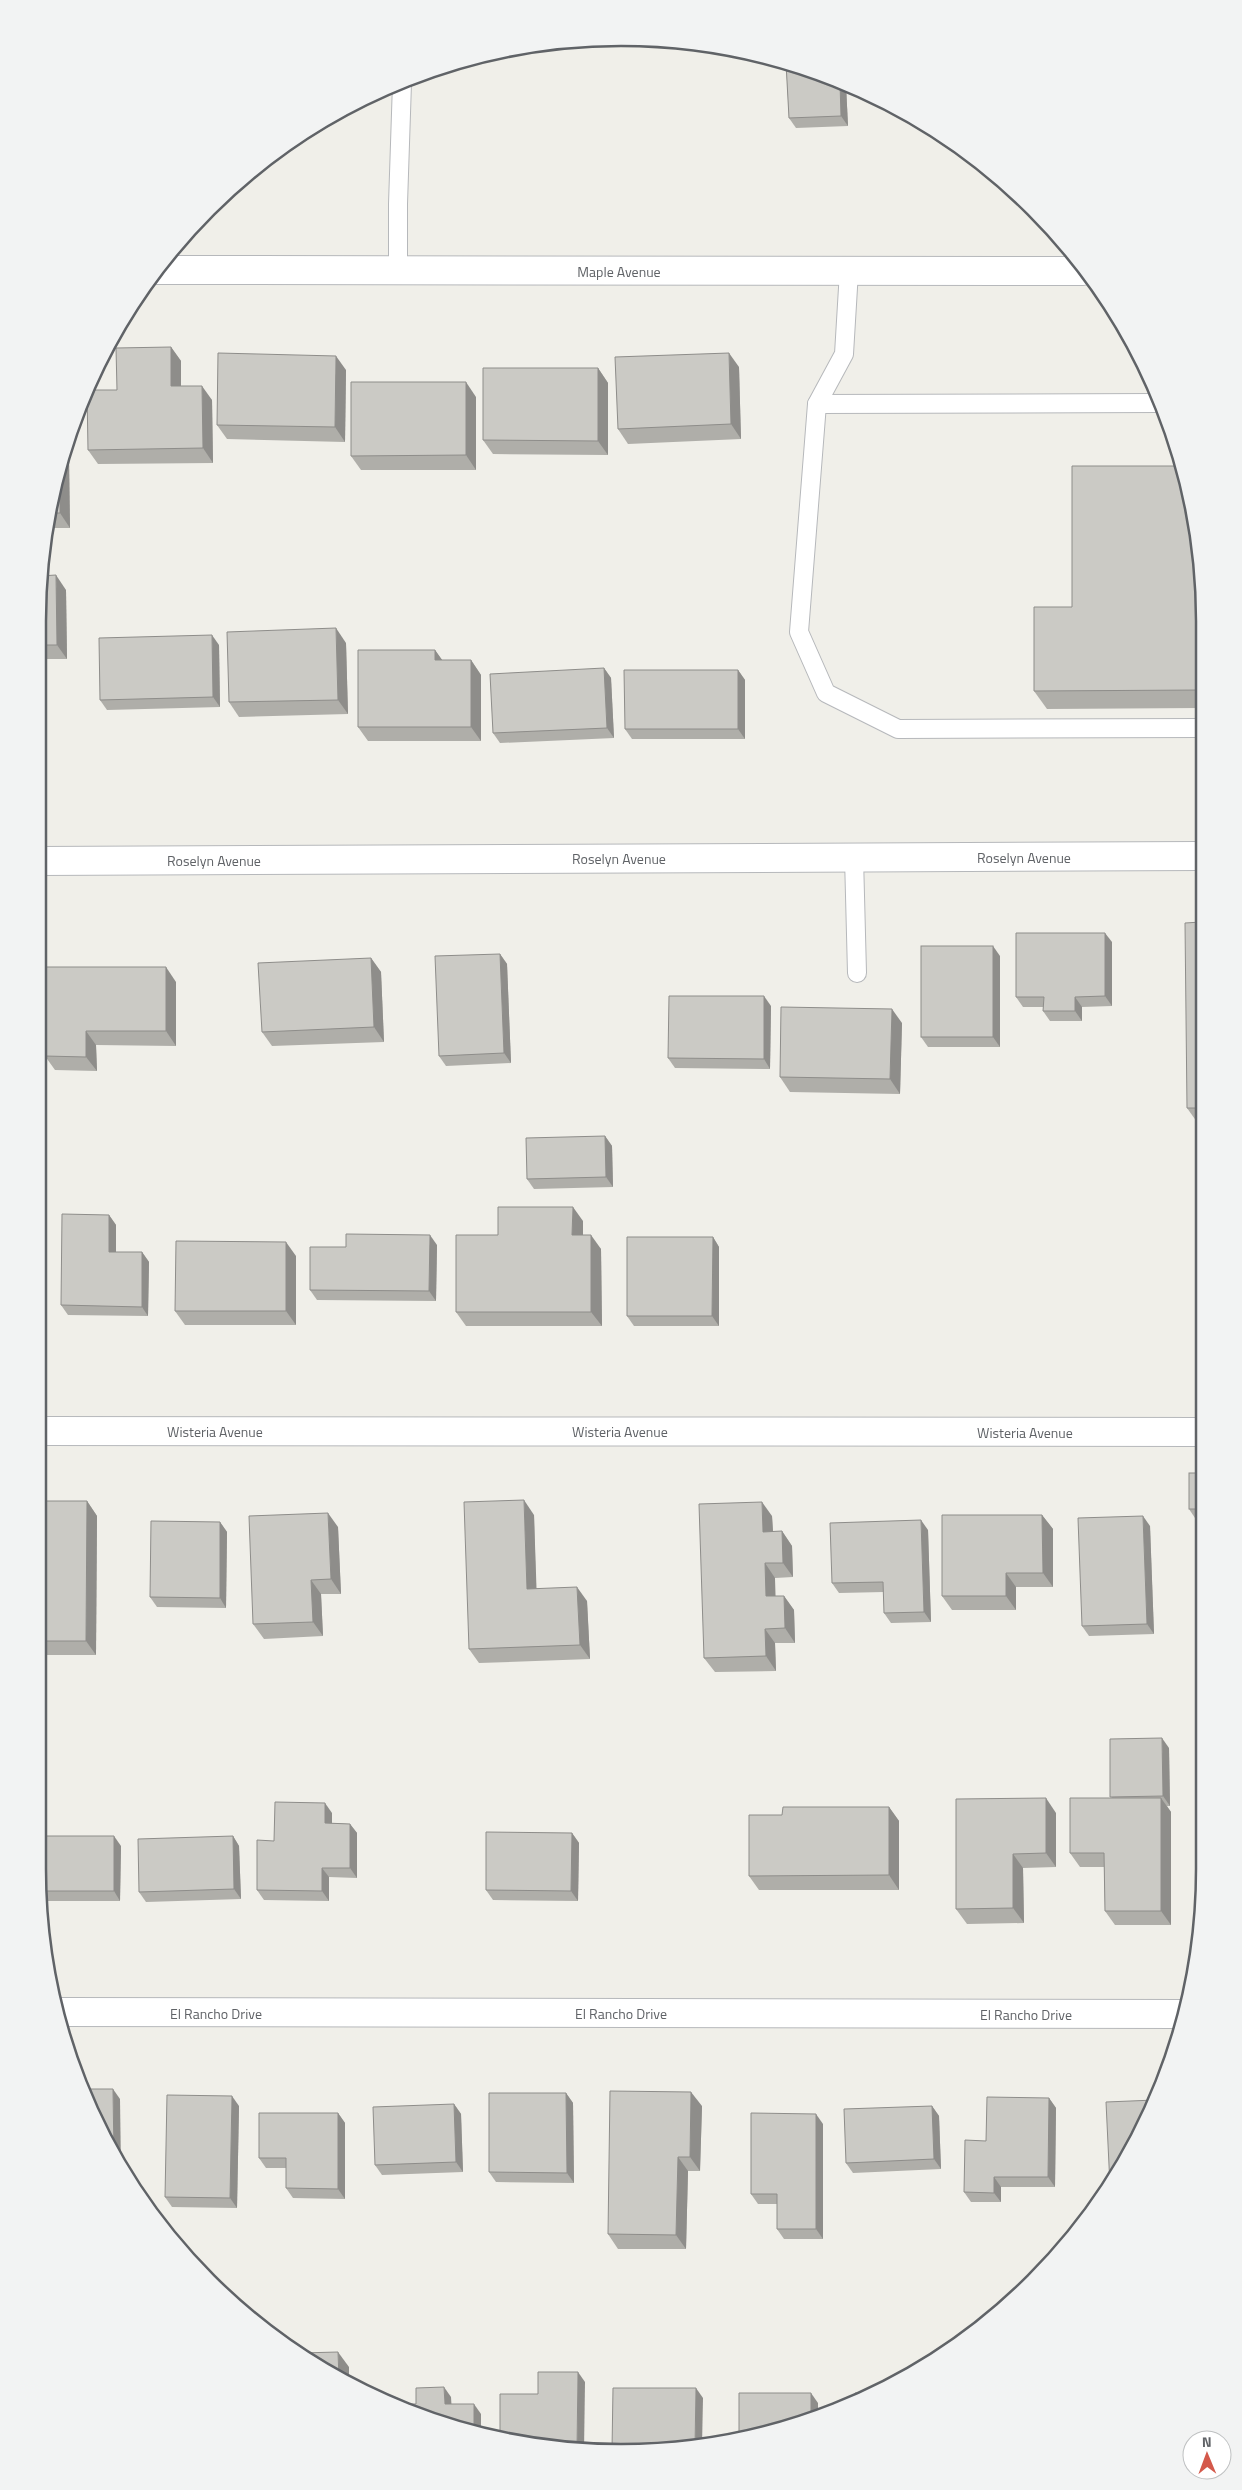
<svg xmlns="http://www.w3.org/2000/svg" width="1242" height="2490" font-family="'Titillium Web',sans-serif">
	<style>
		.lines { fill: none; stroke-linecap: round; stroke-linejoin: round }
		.lane-casing { stroke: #b6b8bb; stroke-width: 20 }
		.street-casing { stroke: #b6b8bb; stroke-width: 30 }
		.lane { stroke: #fff; stroke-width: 18 }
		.street { stroke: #fff; stroke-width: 28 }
		.wall { fill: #afaea9 }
		.shaded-wall { fill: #8e8d8a }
		.building { fill: #cbcac5; stroke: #8e8d8a }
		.labels { text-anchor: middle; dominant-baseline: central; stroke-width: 4; stroke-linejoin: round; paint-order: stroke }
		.street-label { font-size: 14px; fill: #606367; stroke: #fff }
		.rim { fill: none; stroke: #606367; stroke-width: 2.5 }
	</style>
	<rect width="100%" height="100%" fill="#f0efe9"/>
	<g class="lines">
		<defs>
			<g id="lane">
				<path d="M398 270V204L402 83"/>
				<path d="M849 271 844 354 817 404 799 632 826 693 898 729 1200 728"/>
				<path d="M817 404 1159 403"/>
				<path d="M854 857 857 973"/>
			</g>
			<g id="street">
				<path d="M155 270 1083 271"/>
				<path d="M38 861 1200 856"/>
				<path d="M38 1431 1202 1432"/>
				<path d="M57 2012 1186 2014"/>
			</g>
		</defs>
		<!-- lane casing -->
		<use href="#lane" class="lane-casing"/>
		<!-- street casing -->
		<use href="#street" class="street-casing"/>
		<!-- lane -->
		<use href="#lane" class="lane"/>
		<!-- street -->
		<use href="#street" class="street"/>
	</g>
	<!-- wall -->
	<g class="wall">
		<path d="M786 63 846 85 848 126 796 128 789 118Z"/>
		<path d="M171 347 181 361V386L212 400 213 463 98 464 88 450 117 390Z"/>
		<path d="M739 367 741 439 628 444 618 429Z"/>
		<path d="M598 368 608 383V455L493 454 483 440Z"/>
		<path d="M346 370 345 442 227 439 217 425Z"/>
		<path d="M476 397V470H361L351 456Z"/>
		<path d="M64 452 69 459 70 528H48L57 470Z"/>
		<path d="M1200 545V708L1047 709 1034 691 1072 607Z"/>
		<path d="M39 583 66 590 67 659H39Z"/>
		<path d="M346 643 348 714 239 717 229 702Z"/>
		<path d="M219 645 220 707 107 710 100 700Z"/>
		<path d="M435 650 442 660H471L481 675V741H368L358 727Z"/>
		<path d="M604 668 611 678 614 738 500 743 493 733Z"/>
		<path d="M738 670 745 680V739H632L625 729Z"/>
		<path d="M1201 922V1122H1197L1187 1108Z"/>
		<path d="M1112 942V1006L1082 1007V1021H1050L1043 1011V1007H1023L1016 997Z"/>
		<path d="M500 954 507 964 511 1063 446 1066 439 1056Z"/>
		<path d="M1000 956V1047H928L921 1037Z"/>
		<path d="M371 958 381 972 384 1042 272 1046 262 1032Z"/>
		<path d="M38 967 176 982V1046L96 1045 97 1071 55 1070 45 1056V1046H38Z"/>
		<path d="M771 1006 770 1069 675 1068 668 1058Z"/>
		<path d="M902 1023 900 1094 790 1092 780 1077Z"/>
		<path d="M605 1136 612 1146 613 1187 534 1189 527 1179Z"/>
		<path d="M109 1215 116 1225V1252H142L149 1262 148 1316 68 1315 61 1305Z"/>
		<path d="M583 1221V1235L601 1249 602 1326H466L456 1312 498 1235Z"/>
		<path d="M713 1237 719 1247V1326H634L627 1316Z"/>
		<path d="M437 1245 436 1301 317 1300 310 1290 346 1247Z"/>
		<path d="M296 1256V1325H185L175 1311Z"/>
		<path d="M1202 1473V1523L1199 1524 1189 1509Z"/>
		<path d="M38 1501H87L97 1516 96 1655H41L38 1650Z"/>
		<path d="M534 1515 536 1588 587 1601 590 1659 479 1663 469 1649Z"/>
		<path d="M1042 1515 1053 1529V1587H1016V1610H952L942 1596Z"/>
		<path d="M772 1516 773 1532 782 1531 792 1546 793 1577 775 1578V1596H784L794 1610 795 1643H775L776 1671 715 1672 704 1658Z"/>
		<path d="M220 1522 227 1532 226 1608 157 1607 150 1597Z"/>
		<path d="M1150 1526 1154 1634 1089 1636 1082 1626Z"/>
		<path d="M338 1527 341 1594H321L323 1636 264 1639 253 1624Z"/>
		<path d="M928 1530 931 1622 891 1623 884 1613V1592L839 1593 832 1583Z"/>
		<path d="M1169 1748 1170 1806H1167L1171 1812V1925H1115L1105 1911 1104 1867H1080L1070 1853 1111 1798Z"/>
		<path d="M889 1807 899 1821V1890H759L749 1876Z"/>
		<path d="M332 1813V1823L350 1824 357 1833V1878L329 1877V1901L264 1900 257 1890 274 1841Z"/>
		<path d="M1056 1813V1867L1023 1868 1024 1923 967 1924 956 1909Z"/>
		<path d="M572 1833 579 1843 578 1901 493 1900 486 1890Z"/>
		<path d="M233 1836 239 1846 241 1899 146 1902 139 1892Z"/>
		<path d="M121 1846 120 1901H41L38 1869Z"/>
		<path d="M566 2093 573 2103 574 2183 496 2182 489 2172Z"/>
		<path d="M1049 2098 1056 2108 1055 2187H1001V2202H971L964 2192 986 2141Z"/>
		<path d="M454 2104 461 2114 463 2172 382 2175 375 2165Z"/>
		<path d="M239 2106 237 2208 172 2207 165 2197Z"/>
		<path d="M702 2106 700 2171H688L686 2249H618L608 2234Z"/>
		<path d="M932 2106 939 2116 941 2169 853 2173 846 2163Z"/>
		<path d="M338 2113 345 2123V2199L293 2198 286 2188V2168H266L259 2158Z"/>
		<path d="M823 2124V2239H784L777 2229V2204H758L751 2194Z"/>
	</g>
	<!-- shaded-wall -->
	<g class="shaded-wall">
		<path d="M840 83 846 85 848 126 841 116Z"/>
		<path d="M171 347 181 361V401L171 386Z"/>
		<path d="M729 353 739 367 741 439 731 424Z"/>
		<path d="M336 356 346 370 345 442 335 427Z"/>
		<path d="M598 368 608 383V455L598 441Z"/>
		<path d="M466 382 476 397V470L466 455Z"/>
		<path d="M202 386 212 400 213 463 203 448Z"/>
		<path d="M64 452 69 459 70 528 60 513V464Z"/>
		<path d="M56 575 66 590 67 659 57 645Z"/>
		<path d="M336 628 346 643 348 714 338 700Z"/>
		<path d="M212 635 219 645 220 707 213 697Z"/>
		<path d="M435 650 445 664 435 660Z"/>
		<path d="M471 660 481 675V741L471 727Z"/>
		<path d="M604 668 611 678 614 738 607 728Z"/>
		<path d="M738 670 745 680V739L738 729Z"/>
		<path d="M1105 933 1112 942V1006L1105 996Z"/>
		<path d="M993 946 1000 956V1047L993 1037Z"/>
		<path d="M500 954 507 964 511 1063 504 1053Z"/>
		<path d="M371 958 381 972 384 1042 374 1027Z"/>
		<path d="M166 967 176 982V1046L166 1031Z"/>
		<path d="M764 996 771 1006 770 1069 764 1059Z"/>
		<path d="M1075 997 1082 1007V1021L1075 1011Z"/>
		<path d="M892 1009 902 1023 900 1094 890 1079Z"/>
		<path d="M86 1031 96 1045 97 1071 86 1057Z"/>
		<path d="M605 1136 612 1146 613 1187 606 1177Z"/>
		<path d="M573 1207 583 1221V1250L572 1235Z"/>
		<path d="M109 1215 116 1225V1262L109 1252Z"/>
		<path d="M430 1235 437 1245 436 1301 429 1291Z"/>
		<path d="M591 1235 601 1249 602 1326 591 1312Z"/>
		<path d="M713 1237 719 1247V1326L712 1316Z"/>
		<path d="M286 1242 296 1256V1325L286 1311Z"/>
		<path d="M142 1252 149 1262 148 1316 142 1307Z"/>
		<path d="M524 1500 534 1515 537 1603 527 1589Z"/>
		<path d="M87 1501 97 1516 96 1655 86 1641Z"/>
		<path d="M762 1502 772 1516 774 1547 763 1532Z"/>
		<path d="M328 1513 338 1527 341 1594 331 1579Z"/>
		<path d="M1042 1515 1053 1529V1587L1043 1573Z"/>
		<path d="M1143 1516 1150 1526 1154 1634 1147 1624Z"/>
		<path d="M921 1520 928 1530 931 1622 924 1612Z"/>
		<path d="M220 1522 227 1532 226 1608 220 1598Z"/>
		<path d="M782 1531 792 1546 793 1577 783 1563Z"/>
		<path d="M765 1563 775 1578 776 1611 766 1596Z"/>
		<path d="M1006 1573 1016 1587V1610L1006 1596Z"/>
		<path d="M311 1580 321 1594 323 1636 313 1622Z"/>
		<path d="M577 1587 587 1601 590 1659 580 1645Z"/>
		<path d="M784 1596 794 1610 795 1643 785 1628Z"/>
		<path d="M765 1629 775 1643 776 1671 766 1656Z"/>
		<path d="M1162 1738 1169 1748 1170 1806 1163 1796Z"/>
		<path d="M1046 1798 1056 1813V1867L1046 1853Z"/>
		<path d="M1161 1798 1171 1812V1925L1161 1911Z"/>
		<path d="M325 1803 332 1813V1833L325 1823Z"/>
		<path d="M889 1807 899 1821V1890L889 1875Z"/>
		<path d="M350 1824 357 1833V1878L350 1868Z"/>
		<path d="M572 1833 579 1843 578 1901 571 1891Z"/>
		<path d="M114 1836 121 1846 120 1901 114 1891Z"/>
		<path d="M233 1836 239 1846 241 1899 234 1889Z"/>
		<path d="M1013 1854 1023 1868 1024 1923 1013 1908Z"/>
		<path d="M322 1868 329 1877V1901L322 1891Z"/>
		<path d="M113 2089 120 2099 121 2168 114 2156Z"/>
		<path d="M691 2092 702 2106 700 2171 690 2157Z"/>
		<path d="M566 2093 573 2103 574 2183 567 2173Z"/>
		<path d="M232 2096 239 2106 237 2208 230 2198Z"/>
		<path d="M1049 2098 1056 2108 1055 2187 1048 2177Z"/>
		<path d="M454 2104 461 2114 463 2172 456 2162Z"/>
		<path d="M932 2106 939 2116 941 2169 934 2159Z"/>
		<path d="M338 2113 345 2123V2199L338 2189Z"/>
		<path d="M816 2114 823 2124V2239L816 2229Z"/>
		<path d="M678 2157 688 2171 686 2249 676 2235Z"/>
		<path d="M994 2177 1001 2187V2202L994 2193Z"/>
		<path d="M338 2352 349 2367V2384L339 2379Z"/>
		<path d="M578 2372 585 2382 584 2451 577 2450Z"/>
		<path d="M444 2387 451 2397 452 2414 445 2404Z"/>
		<path d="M696 2388 703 2398 702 2446 695 2448Z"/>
		<path d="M811 2393 818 2403V2417L811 2420Z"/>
		<path d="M474 2404 481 2414V2433L474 2431Z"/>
	</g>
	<!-- building -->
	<g class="building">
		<path d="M786 63 840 83 841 116 789 118Z"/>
		<path d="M171 347V386H202L203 448 88 450 87 391 88 390H117L116 348Z"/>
		<path d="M218 353 336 356 335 427 217 425Z"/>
		<path d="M729 353 731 424 618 429 615 357Z"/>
		<path d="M483 368H598V441L483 440Z"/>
		<path d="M351 382H466V455L351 456Z"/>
		<path d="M60 464V513H50L57 470Z"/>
		<path d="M1072 466H1181L1200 545V690L1034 691V607H1072Z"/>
		<path d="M56 575 57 645H39V583L40 576Z"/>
		<path d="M336 628 338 700 229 702 227 632Z"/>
		<path d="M212 635 213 697 100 700 99 638Z"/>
		<path d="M358 650H435V660H471V727H358Z"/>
		<path d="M604 668 607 728 493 733 490 674Z"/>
		<path d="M624 670H738V729H625Z"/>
		<path d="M1201 922V1108H1187L1185 923Z"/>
		<path d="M1016 933H1105V996L1075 997V1011H1043L1044 997H1016Z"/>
		<rect x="921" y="946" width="72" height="91"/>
		<path d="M500 954 504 1053 439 1056 435 956Z"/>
		<path d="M371 958 374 1027 262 1032 258 963Z"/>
		<path d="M38 967H166V1031H86V1057L45 1056 46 1032H38Z"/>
		<path d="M669 996H764V1059L668 1058Z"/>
		<path d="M781 1007 892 1009 890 1079 780 1077Z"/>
		<path d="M605 1136 606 1177 527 1179 526 1138Z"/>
		<path d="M498 1207H573L572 1235H591V1312H456V1235H498Z"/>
		<path d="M62 1214 109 1215V1252H142V1307L61 1305Z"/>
		<path d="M346 1234 430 1235 429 1291 310 1290V1247H346Z"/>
		<path d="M627 1237H713L712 1316H627Z"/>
		<path d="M176 1241 286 1242V1311H175Z"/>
		<rect x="1189" y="1473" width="13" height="36"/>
		<path d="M524 1500 527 1589 577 1587 580 1645 469 1649 464 1502Z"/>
		<path d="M38 1501H87L86 1641H38Z"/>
		<path d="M762 1502 763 1532 782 1531 783 1563H765L766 1596H784L785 1628 765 1629 766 1656 704 1658 699 1504Z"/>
		<path d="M328 1513 331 1579 311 1580 313 1622 253 1624 249 1516Z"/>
		<path d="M942 1515H1042L1043 1573H1006V1596H942Z"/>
		<path d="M1143 1516 1147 1624 1082 1626 1078 1518Z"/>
		<path d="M921 1520 924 1612 884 1613 883 1582 832 1583 830 1523Z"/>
		<path d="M151 1521 220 1522V1598L150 1597Z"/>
		<path d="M1162 1738 1163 1796 1110 1797V1739Z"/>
		<path d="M1046 1798V1853L1013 1854V1908L956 1909V1799Z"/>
		<path d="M1070 1798H1161V1911H1105L1104 1853H1070Z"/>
		<path d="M275 1802 325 1803V1823L350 1824V1868H322V1891L257 1890V1840L274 1841Z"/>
		<path d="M783 1807H889V1875L749 1876V1815H782Z"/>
		<path d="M486 1832 572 1833 571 1891 486 1890Z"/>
		<path d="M38 1836H114V1891H40L38 1869Z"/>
		<path d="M233 1836 234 1889 139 1892 138 1839Z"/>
		<path d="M83 2089H113L114 2156Z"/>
		<path d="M610 2091 691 2092 690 2157H678L676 2235 608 2234Z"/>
		<path d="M489 2093H566L567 2173 489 2172Z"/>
		<path d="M167 2095 232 2096 230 2198 165 2197Z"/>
		<path d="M987 2097 1049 2098 1048 2177H994V2193L964 2192 965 2140 986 2141Z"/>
		<path d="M1155 2100 1144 2127 1110 2186 1106 2102Z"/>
		<path d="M454 2104 456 2162 375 2165 373 2107Z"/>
		<path d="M932 2106 934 2159 846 2163 844 2109Z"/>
		<path d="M259 2113H338V2189L286 2188V2158H259Z"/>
		<path d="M751 2113 816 2114V2229H777V2194H751Z"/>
		<path d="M338 2352 339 2379 329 2374 300 2353Z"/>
		<path d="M538 2372H578L577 2450 507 2441 500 2439V2394H538Z"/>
		<path d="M444 2387 445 2404H474V2431L398 2408 389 2404H416V2388Z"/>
		<path d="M613 2388H696L695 2448 612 2450Z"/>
		<path d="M739 2393H811V2420L739 2438Z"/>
		<path d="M855 2393H876L855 2402Z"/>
	</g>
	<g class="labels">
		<!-- street labels -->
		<g class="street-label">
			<text x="619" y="271">Maple Avenue</text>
			<text x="1024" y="857">Roselyn Avenue</text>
			<text x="619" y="858">Roselyn Avenue</text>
			<text x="214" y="860">Roselyn Avenue</text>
			<text x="215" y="1431">Wisteria Avenue</text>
			<text x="620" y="1431">Wisteria Avenue</text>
			<text x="1025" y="1432">Wisteria Avenue</text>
			<text x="216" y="2013">El Rancho Drive</text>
			<text x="621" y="2013">El Rancho Drive</text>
			<text x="1026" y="2014">El Rancho Drive</text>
		</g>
	</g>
	<!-- crop -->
	<path d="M0 0H1242V2490H0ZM621 46H621A575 575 0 0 1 1196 621V1869A575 575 0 0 1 621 2444H621A575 575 0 0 1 46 1869V621A575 575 0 0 1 621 46Z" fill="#f2f3f3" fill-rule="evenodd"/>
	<path class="rim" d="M621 46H621A575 575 0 0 1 1196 621V1869A575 575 0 0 1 621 2444H621A575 575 0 0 1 46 1869V621A575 575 0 0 1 621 46Z"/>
	<!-- north arrow -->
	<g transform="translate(1207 2455) rotate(359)"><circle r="24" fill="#ffffff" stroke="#bfc1c2"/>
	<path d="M0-4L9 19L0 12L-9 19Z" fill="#d4594b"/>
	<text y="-8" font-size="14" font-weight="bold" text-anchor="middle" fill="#606367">N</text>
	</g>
</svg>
